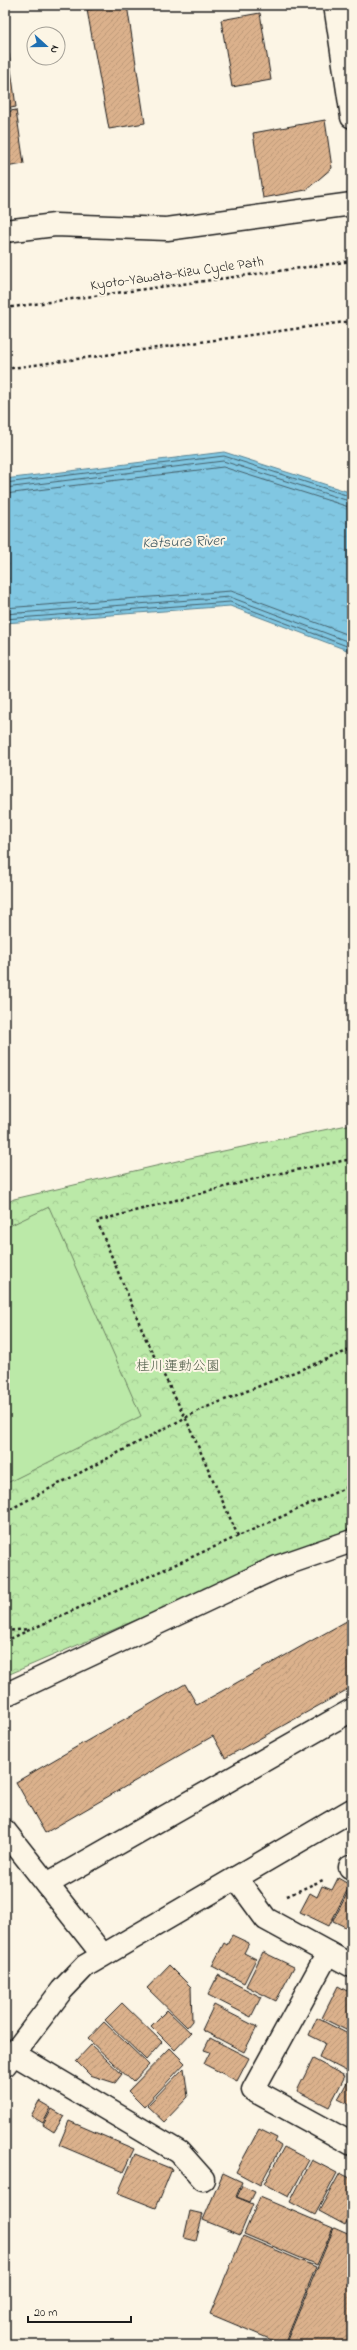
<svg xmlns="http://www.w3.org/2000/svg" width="357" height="2350" font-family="'Indie Flower','Klee One',sans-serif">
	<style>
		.park { fill: url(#park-crowns); stroke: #6c8262 }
		.pitch { fill: #bbe9a8; stroke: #6c8262 }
		.water { fill: url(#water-ripples); stroke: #598393 }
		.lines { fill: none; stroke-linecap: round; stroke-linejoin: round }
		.shore { stroke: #44606b; stroke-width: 1 }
		.building { fill: url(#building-hatch); stroke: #1c1c1c }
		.minor-casing { stroke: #1c1c1c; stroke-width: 25 }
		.path { stroke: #1c1c1c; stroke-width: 2.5; stroke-dasharray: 3 3; stroke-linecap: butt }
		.minor { stroke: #fcf5e5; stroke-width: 22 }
		.labels { text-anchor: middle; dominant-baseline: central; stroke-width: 4; stroke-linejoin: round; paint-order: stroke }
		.street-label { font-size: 14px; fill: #1c1c1c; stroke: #fcf5e5 }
		.park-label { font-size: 14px; fill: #4c5a46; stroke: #fcf5e5 }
		.water-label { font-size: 15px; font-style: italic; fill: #3f5861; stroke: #fcf5e5 }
	</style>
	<defs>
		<pattern id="park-crowns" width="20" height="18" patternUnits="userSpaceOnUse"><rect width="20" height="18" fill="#bbe9a8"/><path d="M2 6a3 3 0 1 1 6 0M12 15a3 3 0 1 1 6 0" fill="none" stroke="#a0c790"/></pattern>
		<pattern id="water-ripples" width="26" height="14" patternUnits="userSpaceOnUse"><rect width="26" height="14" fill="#81c7e2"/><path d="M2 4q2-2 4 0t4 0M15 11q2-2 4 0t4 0" fill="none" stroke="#6faac1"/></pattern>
		<pattern id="building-hatch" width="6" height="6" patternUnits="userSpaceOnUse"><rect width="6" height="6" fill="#dbb18c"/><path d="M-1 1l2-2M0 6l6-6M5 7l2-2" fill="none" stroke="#bb9878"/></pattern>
	</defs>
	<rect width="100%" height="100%" fill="#fcf5e5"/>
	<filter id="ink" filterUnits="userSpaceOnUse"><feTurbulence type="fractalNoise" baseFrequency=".025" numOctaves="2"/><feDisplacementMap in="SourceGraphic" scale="8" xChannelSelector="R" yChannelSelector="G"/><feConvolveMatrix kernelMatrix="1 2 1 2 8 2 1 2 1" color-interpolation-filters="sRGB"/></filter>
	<g filter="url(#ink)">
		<!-- park -->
		<path class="park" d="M352 1124V1528L5 1676V1204L14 1199 190 1158Z"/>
		<!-- pitch -->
		<path class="pitch" d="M49 1207 141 1416 5 1484V1228Z"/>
		<!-- water -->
		<path class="water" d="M224 452 352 493V652L230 606 5 623V479Z"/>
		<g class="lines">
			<!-- shore -->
			<g class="shore">
				<path d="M5 483 224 456 352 497"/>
				<path d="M5 488 223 461 352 502"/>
				<path d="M5 494 223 467 352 508"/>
				<path d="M5 608 231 591 352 636"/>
				<path d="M5 614 230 597 352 643"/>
				<path d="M5 619 230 602 352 648"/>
			</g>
		</g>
		<!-- building -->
		<g class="building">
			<path d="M112 5H127L145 123 109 129 87 10Z"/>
			<path d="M260 13 271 80 232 87 221 20Z"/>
			<path d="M9 54 16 107 5 109V55Z"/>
			<path d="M16 110 24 164 5 167V112Z"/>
			<path d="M325 120 332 168 306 190 263 198 253 133Z"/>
			<path d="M352 1618V1687L225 1758 213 1736 45 1833 16 1782 185 1684 197 1705Z"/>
			<path d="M338 1878 350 1885 329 1926 300 1912 310 1893 317 1897 322 1886 332 1890Z"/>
			<path d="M351 1886 352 1887V1930L333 1921Z"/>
			<path d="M232 1935 249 1943 244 1953 256 1959 244 1983 212 1966 224 1943 227 1945Z"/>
			<path d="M263 1952 294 1967 276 2001 246 1986Z"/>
			<path d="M169 1965 191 1987 192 2021 187 2027 147 1988Z"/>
			<path d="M218 1975 261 1997 251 2017 208 1995Z"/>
			<path d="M338 1986 347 1991 349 1988 352 1990V2033L322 2018Z"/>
			<path d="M122 2003 162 2042 146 2060 105 2020Z"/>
			<path d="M214 2005 257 2027 244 2052 202 2030Z"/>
			<path d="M167 2010 191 2033 175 2050 151 2026Z"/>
			<path d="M317 2018 352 2036 350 2073 319 2057 325 2043 309 2035Z"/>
			<path d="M104 2022 149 2065 133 2082 88 2039Z"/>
			<path d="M210 2038 249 2058 237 2081 204 2064 210 2052 204 2050Z"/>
			<path d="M91 2045 122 2074 115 2083 90 2075 76 2061Z"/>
			<path d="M170 2048 185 2063 144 2107 128 2091Z"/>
			<path d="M313 2059 345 2076 329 2107 297 2091Z"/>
			<path d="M184 2068 188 2097 164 2122 147 2106Z"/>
			<path d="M352 2073V2106L338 2099Z"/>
			<path d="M39 2101 51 2108 43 2123 31 2116Z"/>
			<path d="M52 2109 64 2116 54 2132 43 2125Z"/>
			<path d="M69 2121 134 2149 123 2172 59 2145Z"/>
			<path d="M259 2129 277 2138 275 2142 281 2146 260 2185 236 2172Z"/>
			<path d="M284 2147 309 2160 289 2197 264 2184Z"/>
			<path d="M135 2154 172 2169 156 2208 118 2193Z"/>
			<path d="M312 2160 337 2173 315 2215 290 2202Z"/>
			<path d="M223 2173 242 2182 236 2197 253 2204 240 2235 203 2220Z"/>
			<path d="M340 2173 352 2179V2213L345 2225 319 2211Z"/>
			<path d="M242 2186 255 2192 250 2202 237 2197Z"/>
			<path d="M260 2197 333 2228 317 2265 244 2234Z"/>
			<path d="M190 2211 203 2214 196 2241 184 2238Z"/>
			<path d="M334 2228 352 2236V2345H285Z"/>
			<path d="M243 2236 316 2267 284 2345 210 2314Z"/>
		</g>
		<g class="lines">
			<defs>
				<g id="minor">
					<path d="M335 5 352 117"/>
					<path d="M5 231 55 225 167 229 352 204"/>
					<path d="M5 1695 277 1567 352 1541"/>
					<path d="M5 1831 102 1954"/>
					<path d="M350 1867 352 1868"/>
					<path d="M236 1878 266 1919 352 1966"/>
					<path d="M47 1884 352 1710"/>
					<path d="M328 1953 253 2090 352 2144"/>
					<path d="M14 2054 179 2152 203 2179"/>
					<path d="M5 2065 62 1990 85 1966 352 1810"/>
				</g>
			</defs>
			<!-- minor casing -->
			<use href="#minor" class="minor-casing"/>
			<!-- path -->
			<g class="path">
				<path d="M5 308 352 261"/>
				<path d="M5 369 352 321"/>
				<path d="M5 1512 202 1409 352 1349"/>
				<path d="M238 1536 186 1419 148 1344 97 1221 266 1176 352 1159"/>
				<path d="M5 1631 29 1629"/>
				<path d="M5 1641 352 1485"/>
				<path d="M287 1896 325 1879"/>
			</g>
			<!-- minor -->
			<use href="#minor" class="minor"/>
		</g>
	</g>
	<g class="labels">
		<!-- street labels -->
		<g class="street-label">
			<text transform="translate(177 274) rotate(-8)">Kyoto-Yawata-Kizu Cycle Path</text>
		</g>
		<!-- park labels -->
		<g class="park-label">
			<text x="178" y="1366">桂川運動公園</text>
		</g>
		<!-- water labels -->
		<g class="water-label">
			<text transform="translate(183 542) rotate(-2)">Katsura River</text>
		</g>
	</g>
	<!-- margin -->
	<rect width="357" height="2350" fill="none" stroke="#fcf5e5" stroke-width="20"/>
	<rect x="10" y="10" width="337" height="2330" fill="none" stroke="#1c1c1c" stroke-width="1.5" filter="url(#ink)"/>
	<!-- north arrow -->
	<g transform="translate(46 46) rotate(111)"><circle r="19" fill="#fcf5e5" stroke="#a29e95"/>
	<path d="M0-3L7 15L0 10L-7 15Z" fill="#1f6fb2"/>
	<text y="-6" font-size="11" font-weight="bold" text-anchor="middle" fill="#1c1c1c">N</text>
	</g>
	<!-- scale -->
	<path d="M28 2316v6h103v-6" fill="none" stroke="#1c1c1c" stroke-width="2"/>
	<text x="34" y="2316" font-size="12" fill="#1c1c1c" stroke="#fcf5e5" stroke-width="3" paint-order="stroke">20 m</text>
</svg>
